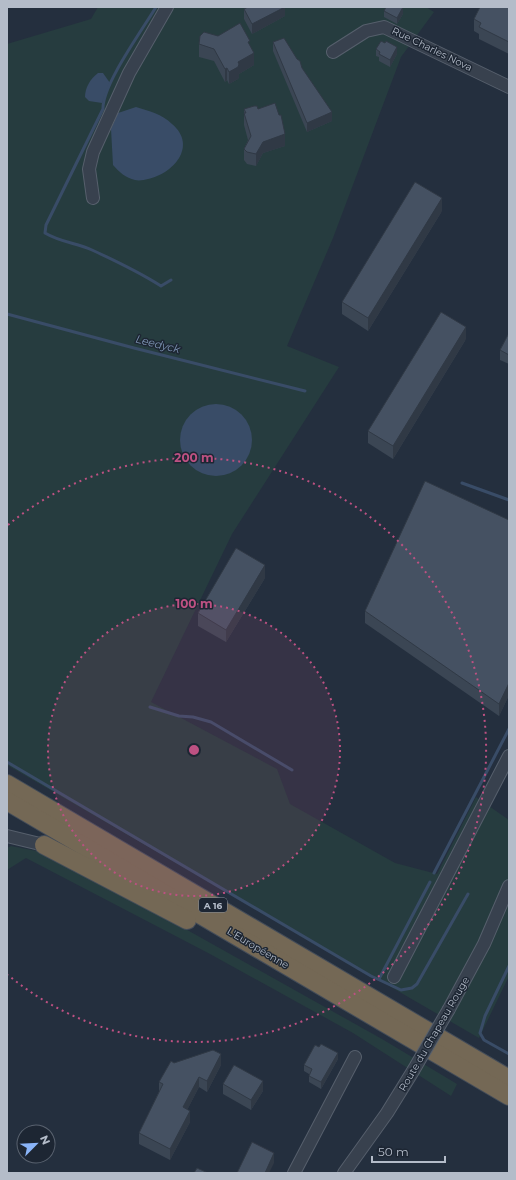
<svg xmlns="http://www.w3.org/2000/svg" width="516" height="1180" font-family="Montserrat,sans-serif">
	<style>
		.green { fill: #263c3f }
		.water { fill: #394c67 }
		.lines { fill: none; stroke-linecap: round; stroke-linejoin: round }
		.stream { stroke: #394c67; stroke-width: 3 }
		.minor-casing { stroke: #565f6c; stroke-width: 14 }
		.highway-casing { stroke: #434c59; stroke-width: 20 }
		.minor { stroke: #38414e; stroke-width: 12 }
		.highway { stroke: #746855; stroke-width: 18 }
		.minor-bridge-casing { stroke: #565f6c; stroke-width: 14; stroke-linecap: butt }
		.minor-bridge { stroke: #38414e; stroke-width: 12 }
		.wall { fill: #3b4654 }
		.shaded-wall { fill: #303945 }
		.building { fill: #455162; stroke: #303945 }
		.ring { fill: none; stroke: #bd5182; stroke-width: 2; stroke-dasharray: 2 4 }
		.labels { text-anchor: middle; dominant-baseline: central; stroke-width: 3; stroke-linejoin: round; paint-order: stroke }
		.shield { fill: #1d2633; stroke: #878f9c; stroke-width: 1 }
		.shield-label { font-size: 9px; font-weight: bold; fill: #b4bcc9 }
		.street-label { font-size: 10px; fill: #b4bcc9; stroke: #1d2633 }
		.water-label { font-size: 11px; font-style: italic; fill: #7c92b1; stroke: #1d2633 }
		.centre { fill: #bd5182; stroke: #1d2633; stroke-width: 2 }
		.ring-label { font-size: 12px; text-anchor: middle; font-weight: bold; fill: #bd5182; stroke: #1d2633; stroke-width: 3; stroke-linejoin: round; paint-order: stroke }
	</style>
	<rect width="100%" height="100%" fill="#242f3e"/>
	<!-- green -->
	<g class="green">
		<path d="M98 7H426L434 12 401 57 333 238 287 346 339 367 232 534 151 702 277 769 290 804 395 863 437 874 476 797 509 820V976L479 1038 7 765V44L91 19Z"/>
		<path d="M11 846 42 852 73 866 382 1039 457 1084 451 1096 353 1033 210 954 26 858 7 870V848Z"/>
	</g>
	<!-- water -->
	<g class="water">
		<path d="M98 73H103L110 83 102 103 89 101 85 97C85 88 90 79 98 73Z"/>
		<path d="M136 107C149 111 162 114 172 124 198 146 173 174 148 179 144 180 139 181 135 180 126 178 119 172 113 165L111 129 118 113Z"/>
		<circle cx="216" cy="440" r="36"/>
	</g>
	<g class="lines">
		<!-- stream -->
		<g class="stream">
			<path d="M156 7C143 29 102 85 103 109L46 225 45 233C60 242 76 243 92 250 116 261 139 272 161 286L171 280"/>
			<path d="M7 314 134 348 305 391"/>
			<path d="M462 483 509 500"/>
			<path d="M150 707 179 716 193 717 211 722 292 770"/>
			<path d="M7 762 371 976 401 990 412 988 417 984 468 894"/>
			<path d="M434 873 509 729"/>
			<path d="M509 966 485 1016 480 1033 484 1040 509 1054"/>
			<path d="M379 979 430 882"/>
		</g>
		<defs>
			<g id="minor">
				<path d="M333 52 366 31 384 27 509 87"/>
				<path d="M93 198 89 169 93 152 129 73 167 7"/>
				<path d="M7 836 44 845"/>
				<path d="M394 977 509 756"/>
				<path d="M449 1009 484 944 509 886"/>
				<path d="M294 1173 355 1057"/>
				<path d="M344 1173 387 1113 413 1071"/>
			</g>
			<g id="highway">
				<path d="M7 784 509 1079"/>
				<path d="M7 801 509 1096"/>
				<path d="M44 845 187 920"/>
			</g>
		</defs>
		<!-- minor casing -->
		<use href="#minor" class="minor-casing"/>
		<!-- highway casing -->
		<use href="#highway" class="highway-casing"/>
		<!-- minor -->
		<use href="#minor" class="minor"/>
		<!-- highway -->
		<use href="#highway" class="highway"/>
		<defs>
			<path id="minor-bridge" d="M413 1071 449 1009"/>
		</defs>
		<!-- minor-bridge casing -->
		<use href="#minor-bridge" class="minor-bridge-casing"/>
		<!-- minor-bridge -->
		<use href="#minor-bridge" class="minor-bridge"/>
	</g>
	<!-- wall -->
	<g class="wall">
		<path d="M509 7V54L479 39V34L474 31V19Z"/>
		<path d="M244 9 285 16 252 34 244 19Z"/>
		<path d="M384 11 403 14 397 24 384 17Z"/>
		<path d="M273 42 302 68 332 121 307 132 273 51Z"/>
		<path d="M199 44 250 45 254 65 239 74V77L238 79 229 84 227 80 225 82 214 61 199 57Z"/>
		<path d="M376 49 397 54 390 67 379 61V57L376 56Z"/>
		<path d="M244 109H258L285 146 263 153 256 166 247 164 244 160V149L248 140 244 125Z"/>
		<path d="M442 211 368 331 342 314V302Z"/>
		<path d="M509 333V364L500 360V350Z"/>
		<path d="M466 339 393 459 368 443V431Z"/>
		<path d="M509 520V695L499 716 365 623V611Z"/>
		<path d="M265 578 226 642 198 626V613Z"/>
		<path d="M338 1059 321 1089 309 1082V1074L304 1071V1065Z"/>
		<path d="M174 1063 221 1065 207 1092 199 1087 187 1110 190 1122 170 1160 139 1144V1133L159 1092V1082Z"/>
		<path d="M223 1084 263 1091 251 1110 223 1094Z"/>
	</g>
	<!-- shaded-wall -->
	<g class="shaded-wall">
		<path d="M285 7V16L252 34V24Z"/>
		<path d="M403 7V14L397 24V18Z"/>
		<path d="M397 47V54L390 67V60Z"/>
		<path d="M254 53V65L239 74V77L238 79 229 84V72L238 62Z"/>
		<path d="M227 68V80L225 82V69Z"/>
		<path d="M332 112V121L307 132V123Z"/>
		<path d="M285 134V146L263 153 256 166V154L263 142Z"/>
		<path d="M442 198V211L368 331V318Z"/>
		<path d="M466 327V339L393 459V446Z"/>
		<path d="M265 565V578L226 642V630Z"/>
		<path d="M509 683V695L499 716V704Z"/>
		<path d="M338 1053V1059L321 1089V1082Z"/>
		<path d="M221 1054V1065L207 1092V1081Z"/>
		<path d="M199 1077V1087L183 1118V1107Z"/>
		<path d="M263 1081V1091L251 1110V1100Z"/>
		<path d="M190 1111V1122L170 1160V1149Z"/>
		<path d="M274 1153V1163L269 1173H265Z"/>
	</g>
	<!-- building -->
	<g class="building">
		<path d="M248 7H285L252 24 244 9Z"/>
		<path d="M386 7H403L397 18 384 11Z"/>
		<path d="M480 7H509V42L479 27 481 23 474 19Z"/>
		<path d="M240 23 250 41 248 42 254 53 238 62 239 64 238 67 229 72 227 68 225 69 214 49 199 44 200 36 204 32 218 36Z"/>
		<path d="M284 38 297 59 300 61 302 68 332 112 307 123 273 42Z"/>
		<path d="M381 41 385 43 386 41 397 47 390 60 379 54 380 52 376 49Z"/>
		<path d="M275 103 279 115H281L285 134 263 142 256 154 247 152 244 149 251 136 244 113H246L244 109 254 106H257L258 109Z"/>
		<path d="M415 182 442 198 368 318 342 302Z"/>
		<path d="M441 312 466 327 393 446 368 431Z"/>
		<path d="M509 333V355L500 350Z"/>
		<path d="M425 481 509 520V683L499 704 365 611Z"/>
		<path d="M236 548 265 565 226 630 198 613Z"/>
		<path d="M321 1044 338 1053 321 1082 309 1076 312 1069 304 1065 315 1045 319 1047Z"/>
		<path d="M213 1050 221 1054 207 1081 199 1077 183 1107 190 1111 170 1149 139 1133 163 1084 159 1082 171 1061 174 1063Z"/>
		<path d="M234 1065 263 1081 251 1100 223 1084Z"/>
		<path d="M252 1142 274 1153 265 1173H237Z"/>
		<path d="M197 1168 208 1173H194Z"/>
	</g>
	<!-- distance rings -->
	<circle cx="194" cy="750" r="146" fill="#bd5182" fill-opacity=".12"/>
	<g class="ring">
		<circle cx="194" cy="750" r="146"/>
		<path d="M8 525A292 292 0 1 1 8 975"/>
	</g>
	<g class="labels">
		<!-- shield labels -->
		<rect class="shield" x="199" y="898" width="28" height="14" rx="3"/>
		<g class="shield-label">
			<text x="213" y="905">A 16</text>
		</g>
		<!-- street labels -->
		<g class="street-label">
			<text transform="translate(432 49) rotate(26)">Rue Charles Nova</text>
			<text transform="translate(258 948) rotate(31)">L'Européenne</text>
			<text transform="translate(434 1034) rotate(-60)">Route du Chapeau Rouge</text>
		</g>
		<!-- water labels -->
		<g class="water-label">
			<text transform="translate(158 344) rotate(14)">Leedyck</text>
		</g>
	</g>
	<circle cx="194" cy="750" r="6" class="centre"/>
	<g class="ring-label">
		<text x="194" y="462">200 m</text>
		<text x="194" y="608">100 m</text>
	</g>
	<!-- border -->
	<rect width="516" height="1180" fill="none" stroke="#b4bcc9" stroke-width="16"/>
	<!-- north arrow -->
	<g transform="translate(36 1144) rotate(66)"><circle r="19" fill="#1d2633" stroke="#59626f"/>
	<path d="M0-3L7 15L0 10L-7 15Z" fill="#8ab4f8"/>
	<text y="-6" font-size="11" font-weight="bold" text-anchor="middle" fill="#b4bcc9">N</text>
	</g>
	<!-- scale -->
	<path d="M372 1156v6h73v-6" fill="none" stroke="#b4bcc9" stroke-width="2"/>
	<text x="378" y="1156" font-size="12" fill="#b4bcc9" stroke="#1d2633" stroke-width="3" paint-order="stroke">50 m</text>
</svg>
